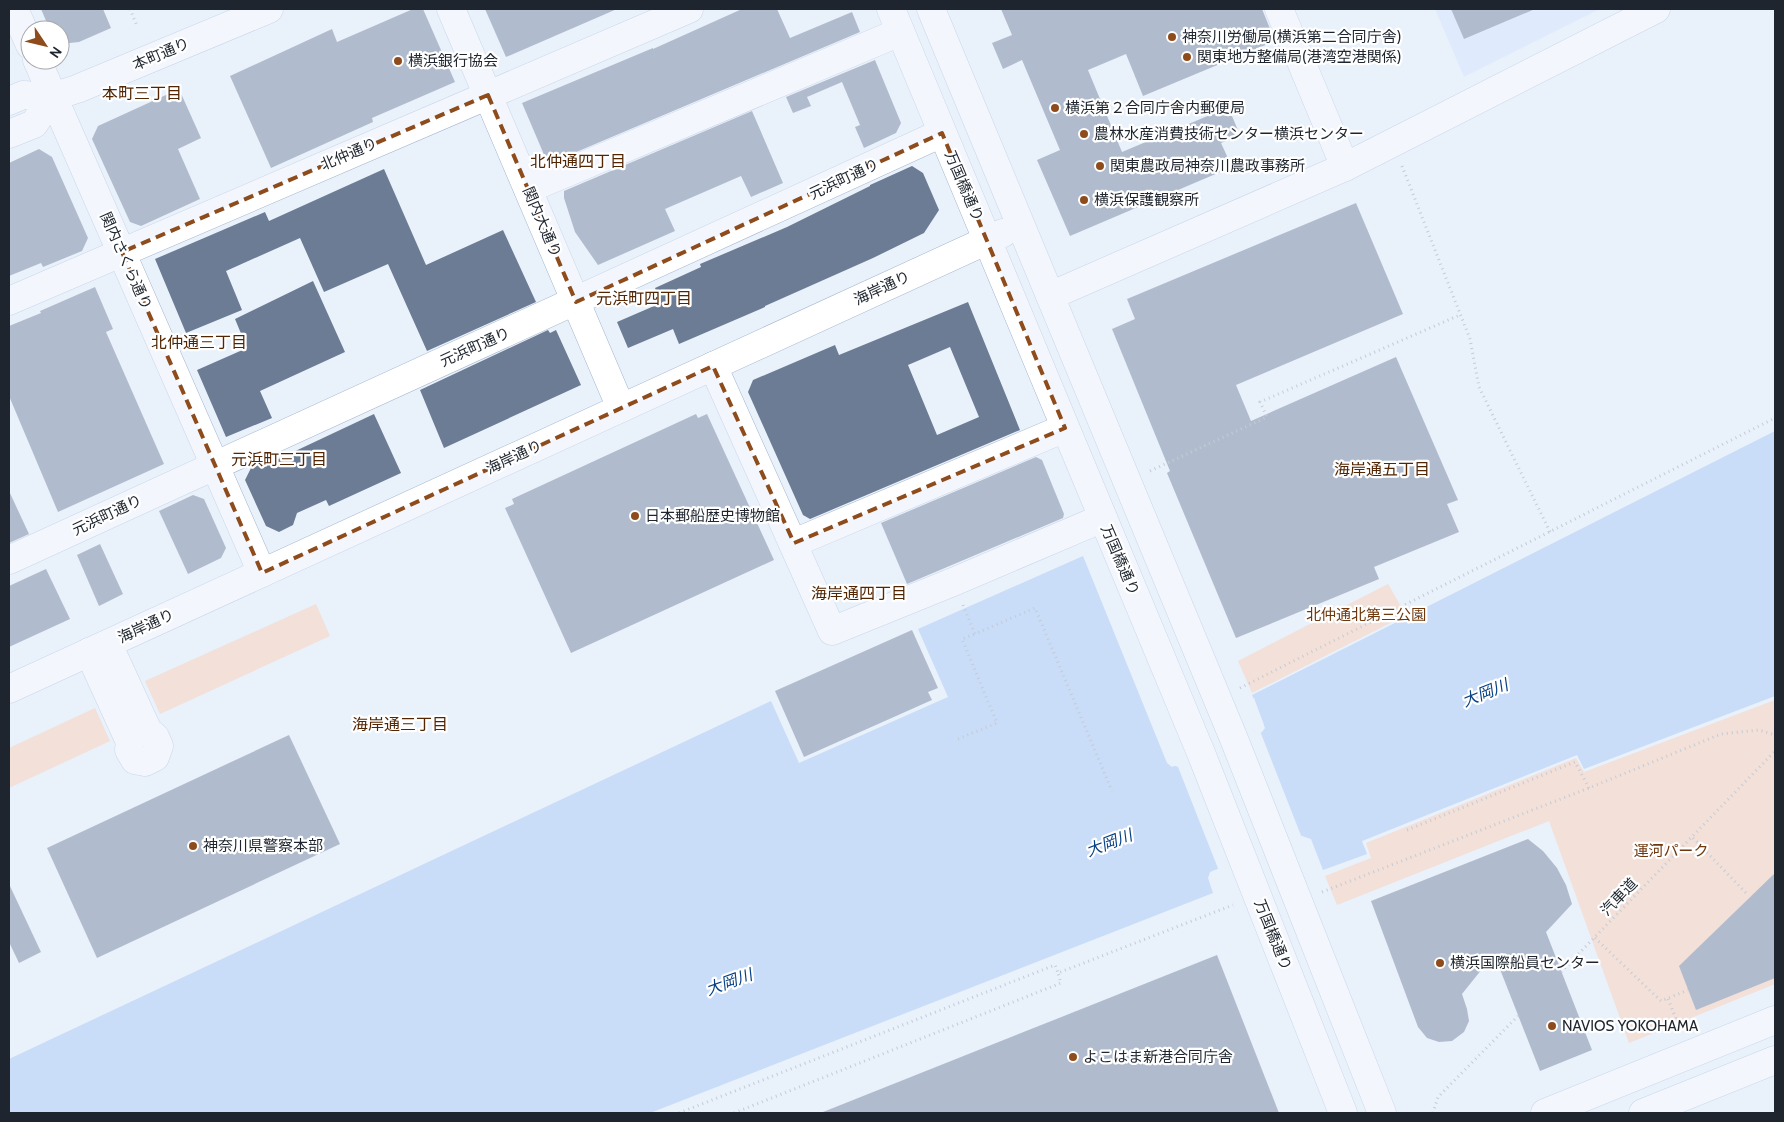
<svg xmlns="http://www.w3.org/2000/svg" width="1784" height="1122" font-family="Cabin,'Noto Sans JP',sans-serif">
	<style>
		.built { fill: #d2e5ff }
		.green { fill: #fcccb0 }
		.water { fill: #a2c4f3 }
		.pier { fill: #e9f1fb }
		.building { fill: #6c7c94; fill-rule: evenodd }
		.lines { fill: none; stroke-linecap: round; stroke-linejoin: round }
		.minor-casing { stroke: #a4b6cf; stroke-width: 29 }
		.highway-casing { stroke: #a4b6cf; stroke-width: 29 }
		.path { stroke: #979ea8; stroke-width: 3; stroke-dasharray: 1 4; stroke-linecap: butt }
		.minor { stroke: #fff; stroke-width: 28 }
		.highway { stroke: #fff; stroke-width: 28 }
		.marked { fill: none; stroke: #8e4b1b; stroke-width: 4; stroke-dasharray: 10 6; stroke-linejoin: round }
		.poi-dot { fill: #8e4b1b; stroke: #fff; stroke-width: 2 }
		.labels { text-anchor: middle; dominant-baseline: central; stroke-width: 4.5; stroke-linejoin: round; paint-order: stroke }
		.poi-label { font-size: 15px; fill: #1e252e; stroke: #fff; text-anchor: start }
		.street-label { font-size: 15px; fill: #1e252e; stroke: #fff }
		.park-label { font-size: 15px; fill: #6f370d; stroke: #fff }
		.neighbourhood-label { font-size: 16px; fill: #522503; stroke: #fff }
		.water-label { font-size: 16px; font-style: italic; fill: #074084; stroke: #fff }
	</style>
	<rect width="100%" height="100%" fill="#e9f1fb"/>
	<!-- built -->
	<path class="built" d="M1435 9H1600L1464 77Z"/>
	<!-- green -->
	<g class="green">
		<path d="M1388 584 1406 615 1252 693 1238 661Z"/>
		<path d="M316 604 330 636 160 714 145 681Z"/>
		<path d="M1775 700V984L1629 1043 1549 821 1337 905 1325 876 1371 858 1366 843 1576 758 1584 772Z"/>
		<path d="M95 708 110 741 9 788V748Z"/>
	</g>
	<!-- water -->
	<path class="water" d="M1775 431V696L1584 769 1577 755 1362 841 1367 854 1323 870 1311 839 1299 835 1210 872 1208 878 1213 893 650 1113H9V1059L771 701 799 763 948 697 918 629 1083 556 1167 763 1172 767 1262 732 1265 728 1252 695Z"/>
	<!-- pier -->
	<path class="pier" d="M1254 698 1264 725 1260 731 1302 838 1219 871 1178 767 1170 764 1160 739 1170 761 1172 764 1260 730 1262 727 1251 699Z"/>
	<!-- building -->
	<g class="building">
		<path d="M41 9H103L111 28 79 42 60 44V30H50Z"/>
		<path d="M413 9H423L455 82 372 118 373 122 271 168 230 76 332 29 337 42Z"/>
		<path d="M485 9H617L506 57Z"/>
		<path d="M742 9H777L790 38 852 12 860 32 548 164 522 103 653 48V49Z"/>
		<path d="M1001 9H1262L1275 41 1143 96 1126 54 1088 70 1122 152 1217 112 1218 113 1229 109 1240 135 1221 143 1232 167 1070 236 1037 160 1060 150 1022 60 1003 69 992 43 1012 35Z"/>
		<path d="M1451 9H1535L1464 39Z"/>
		<path d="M875 60 901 123 896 133 864 148 855 127 860 125 842 82 807 97 811 106 793 113 786 97Z"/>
		<path d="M179 89 201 138 178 149 200 199 141 226 130 222 92 139 98 126Z"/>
		<path d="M752 111 783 183 751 197 741 176 665 209 675 231 598 265 575 232 564 198V191Z"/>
		<path d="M39 149 52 157 88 238 82 251 43 267 41 263 9 276V163Z"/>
		<path d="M912 166 923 173 939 210 924 233 873 258 765 306V307L679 344 673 329 628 348 617 322 661 303 655 288 701 267 700 264 787 227 870 186V185Z"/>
		<path d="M384 169 426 265 503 230 536 302 427 351 388 264 324 292 300 238 226 271 242 310 186 333 155 259 265 212 269 221Z"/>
		<path d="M1356 203 1403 314 1236 385 1251 421 1396 357 1458 500 1447 504 1459 532 1374 567 1379 579 1236 638 1167 473 1170 471 1112 329 1135 319 1127 299Z"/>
		<path d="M313 281 345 352 260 391 272 418 226 437 197 370 247 348 235 319Z"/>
		<path d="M95 287 113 329 106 332 164 464 58 512 9 396V326L41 313 40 311Z"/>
		<path d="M968 302 1020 430 810 519 803 515 748 392 753 380 835 345 839 355ZM950 347 979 417 937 435 908 365Z"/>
		<path d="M548 330 550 333 556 330 581 385 444 448 420 390Z"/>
		<path d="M374 414 401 473 329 506 326 500 297 513 293 525 279 532 266 526 245 480 251 468 270 458 272 462Z"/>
		<path d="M696 414 698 418 707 414 774 560 571 653 505 508 514 504 512 499Z"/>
		<path d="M1036 457 1042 460 1064 514 1063 518 907 584 881 523Z"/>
		<path d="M9 491 29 534 9 543Z"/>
		<path d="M193 495 204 499 226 548 221 558 188 574 159 511Z"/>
		<path d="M100 544 123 594 99 606 77 555Z"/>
		<path d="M46 569 70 619 9 647V586Z"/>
		<path d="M912 630 938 688 928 692 932 700 804 757 775 691Z"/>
		<path d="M289 735 340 844 97 958 47 848Z"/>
		<path d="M1528 839 1543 851 1557 868 1566 885 1572 904 1546 932 1592 1050 1540 1071 1494 954 1462 994 1467 1009 1469 1021 1464 1032 1452 1041 1439 1042 1427 1038 1418 1027 1371 901Z"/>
		<path d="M1775 873V978L1696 1010 1679 966Z"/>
		<path d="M9 884 41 952 19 963 9 942Z"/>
		<path d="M1217 955 1279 1113H823V1112Z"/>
	</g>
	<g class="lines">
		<defs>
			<g id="minor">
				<path d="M14 9 30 45"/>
				<path d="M451 9 621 408"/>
				<path d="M891 9 1201 753 1343 1113"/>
				<path d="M931 9 1234 739 1382 1113"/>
				<path d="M1279 9 1345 167"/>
				<path d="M37 60 262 573"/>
				<path d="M528 189 900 32"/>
				<path d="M1050 296 1345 167 1656 9"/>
				<path d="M9 301 689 9"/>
				<path d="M713 366 832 631 953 582 1103 518"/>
				<path d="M794 543 1065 428"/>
				<path d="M9 560 942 133"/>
				<path d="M89 652 130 742 129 750 135 760 145 762 155 757 159 746 155 737 148 731 108 644"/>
				<path d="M9 689 1003 233"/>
				<path d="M1545 1113 1775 1020"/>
				<path d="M1643 1113 1775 1060"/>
			</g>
			<g id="highway">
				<path d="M9 101 23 95 52 97 77 89 269 9"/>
				<path d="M9 134 34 124 52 97"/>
			</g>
		</defs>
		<!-- minor casing -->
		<use href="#minor" class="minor-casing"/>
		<!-- highway casing -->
		<use href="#highway" class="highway-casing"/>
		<!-- path -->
		<g class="path">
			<path d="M130 9 137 26"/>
			<path d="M1402 166 1470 339 1479 387 1550 532"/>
			<path d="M1150 471 1267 417 1260 402 1460 315"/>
			<path d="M963 605 975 634 1035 608 1112 791"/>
			<path d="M1240 688 1775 418"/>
			<path d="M958 739 997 723 962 639 975 634"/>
			<path d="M1407 830 1575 762 1589 788"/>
			<path d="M1693 838 1747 894"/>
			<path d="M1322 892 1589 788 1721 734 1759 730 1775 735"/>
			<path d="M1595 938 1661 1001 1688 990"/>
			<path d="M1561 972 1775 751"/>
			<path d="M1668 999 1681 1031"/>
			<path d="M679 1113 1055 965 1058 973 1233 905"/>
			<path d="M734 1113 1061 983 1058 973"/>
			<path d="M1433 1113 1438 1097 1518 1016"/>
		</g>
		<!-- minor -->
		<use href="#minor" class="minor"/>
		<!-- highway -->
		<use href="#highway" class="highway"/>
	</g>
	<!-- marked area -->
	<path d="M0 0H1784V1122H0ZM488 95 576 302 942 133 1065 428 794 543 713 366 262 573 122 252Z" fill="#e9f1fb" fill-opacity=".55" fill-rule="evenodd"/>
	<path class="marked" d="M488 95 576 302 942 133 1065 428 794 543 713 366 262 573 122 252Z"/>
	<!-- markers -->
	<g class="poi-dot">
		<circle cx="1172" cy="37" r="5"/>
		<circle cx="1187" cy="57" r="5"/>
		<circle cx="398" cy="61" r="5"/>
		<circle cx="1055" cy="108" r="5"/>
		<circle cx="1084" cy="134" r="5"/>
		<circle cx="1100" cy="166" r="5"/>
		<circle cx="1084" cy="200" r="5"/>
		<circle cx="635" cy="516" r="5"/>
		<circle cx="193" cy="846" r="5"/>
		<circle cx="1440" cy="963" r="5"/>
		<circle cx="1552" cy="1026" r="5"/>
		<circle cx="1073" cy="1057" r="5"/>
	</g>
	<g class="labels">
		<!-- poi labels -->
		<g class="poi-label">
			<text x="1182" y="37">神奈川労働局(横浜第二合同庁舎)</text>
			<text x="1197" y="57">関東地方整備局(港湾空港関係)</text>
			<text x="408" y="61">横浜銀行協会</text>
			<text x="1065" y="108">横浜第２合同庁舎内郵便局</text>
			<text x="1094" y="134">農林水産消費技術センター横浜センター</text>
			<text x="1110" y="166">関東農政局神奈川農政事務所</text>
			<text x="1094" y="200">横浜保護観察所</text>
			<text x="645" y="516">日本郵船歴史博物館</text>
			<text x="203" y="846">神奈川県警察本部</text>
			<text x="1450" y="963">横浜国際船員センター</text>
			<text x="1562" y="1026">NAVIOS YOKOHAMA</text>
			<text x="1083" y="1057">よこはま新港合同庁舎</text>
		</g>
		<!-- street labels -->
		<g class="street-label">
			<text transform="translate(161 54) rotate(-23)">本町通り</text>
			<text transform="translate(349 154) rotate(-23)">北仲通り</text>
			<text transform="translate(844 179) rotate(-25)">元浜町通り</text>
			<text transform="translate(964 186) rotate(67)">万国橋通り</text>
			<text transform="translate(542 222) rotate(67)">関内大通り</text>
			<text transform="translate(126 261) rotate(66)">関内さくら通り</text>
			<text transform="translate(882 288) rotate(-25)">海岸通り</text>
			<text transform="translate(475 347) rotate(-24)">元浜町通り</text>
			<text transform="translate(514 457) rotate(-25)">海岸通り</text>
			<text transform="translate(107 515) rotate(-25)">元浜町通り</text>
			<text transform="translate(1120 560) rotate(67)">万国橋通り</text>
			<text transform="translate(146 626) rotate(-25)">海岸通り</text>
			<text transform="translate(1619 897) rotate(-46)">汽車道</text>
			<text transform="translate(1273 935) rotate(68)">万国橋通り</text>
		</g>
		<!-- park labels -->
		<g class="park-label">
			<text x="1366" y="615">北仲通北第三公園</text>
			<text x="1671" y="851">運河パーク</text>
		</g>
		<!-- neighbourhood labels -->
		<g class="neighbourhood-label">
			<text x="142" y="93">本町三丁目</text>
			<text x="578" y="161">北仲通四丁目</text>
			<text x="644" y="298">元浜町四丁目</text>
			<text x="199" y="342">北仲通三丁目</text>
			<text x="279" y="459">元浜町三丁目</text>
			<text x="1382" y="469">海岸通五丁目</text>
			<text x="859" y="593">海岸通四丁目</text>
			<text x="400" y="724">海岸通三丁目</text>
		</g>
		<!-- water labels -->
		<g class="water-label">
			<text transform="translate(1485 693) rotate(-22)">大岡川</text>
			<text transform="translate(1109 843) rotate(-21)">大岡川</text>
			<text transform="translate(729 982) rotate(-20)">大岡川</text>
		</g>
	</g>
	<!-- border -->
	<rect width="1784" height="1122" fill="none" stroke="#1e252e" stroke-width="20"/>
	<!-- north arrow -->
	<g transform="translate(45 45) rotate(125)"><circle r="24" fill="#ffffff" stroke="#a5a8ab"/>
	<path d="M0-4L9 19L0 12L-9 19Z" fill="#8e4b1b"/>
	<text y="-8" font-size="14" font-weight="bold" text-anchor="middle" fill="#1e252e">N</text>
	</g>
</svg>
